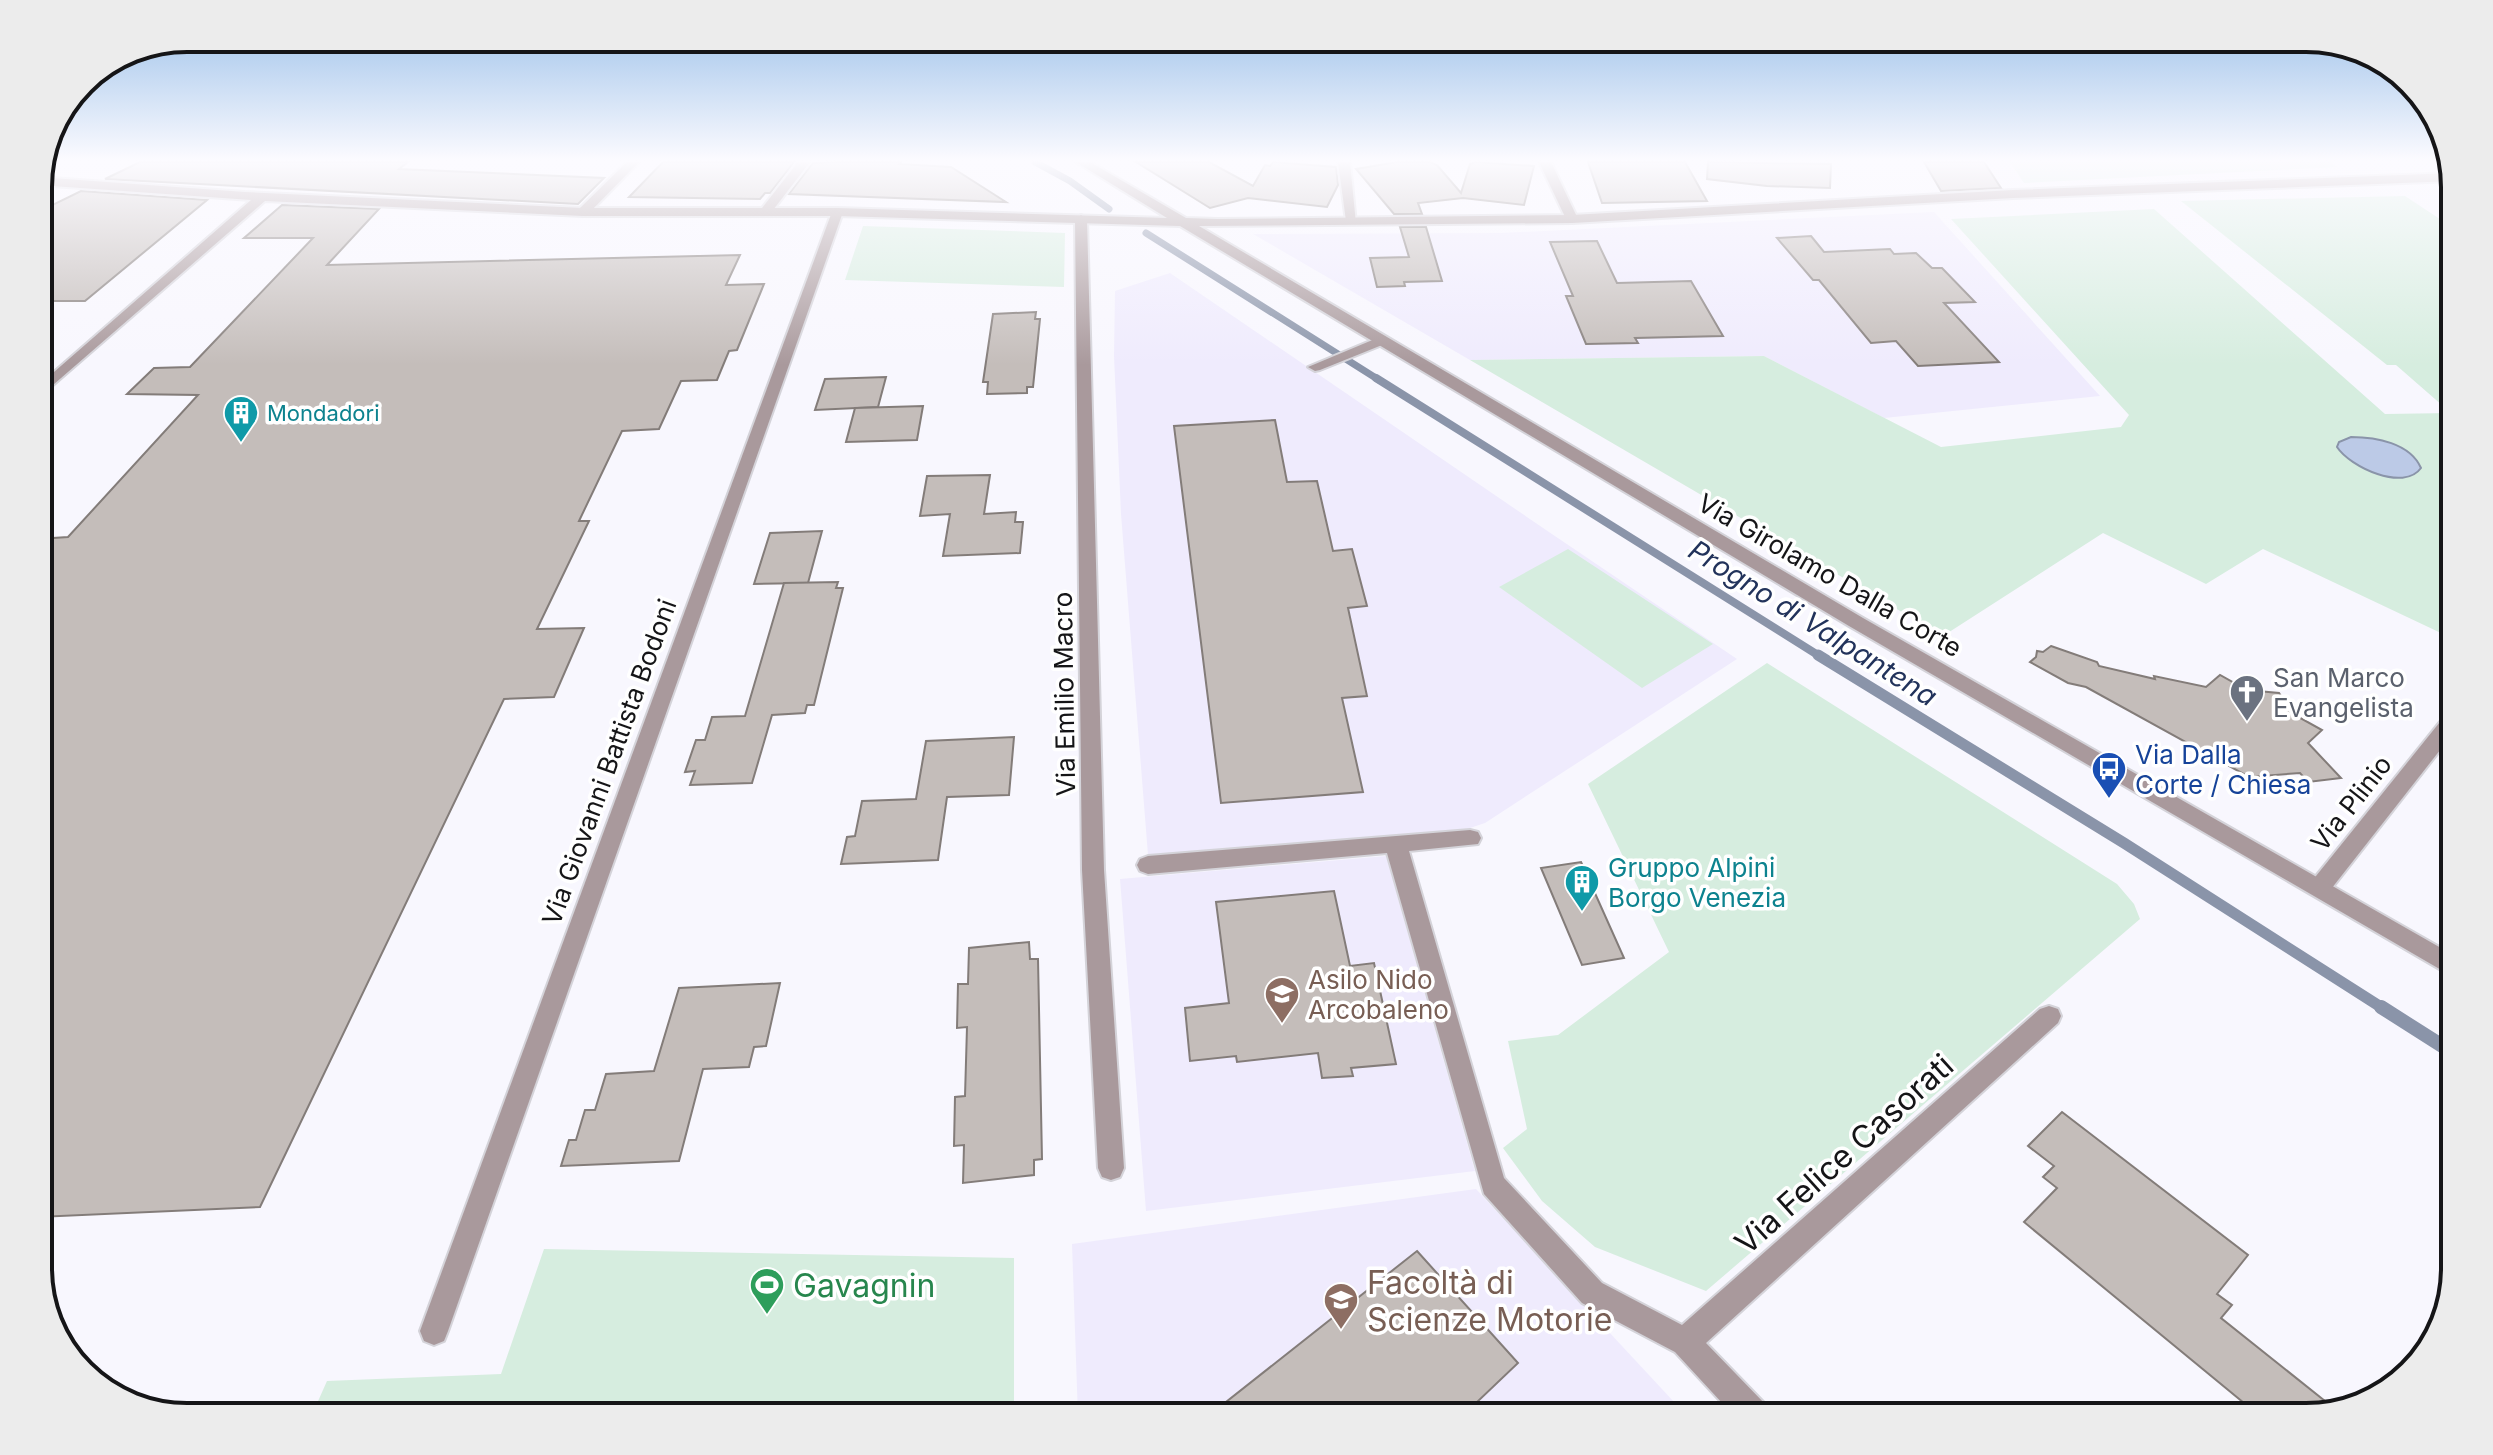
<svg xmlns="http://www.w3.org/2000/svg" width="2493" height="1455" font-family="Inter,sans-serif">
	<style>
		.education { fill: #efebfd }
		.green { fill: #d6eddf }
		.water { fill: #bccae7; stroke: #8a94a9; stroke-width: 2 }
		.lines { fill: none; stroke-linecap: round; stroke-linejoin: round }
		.stream-far3 { stroke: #8a94a9; stroke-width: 7 }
		.stream-far2 { stroke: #8a94a9; stroke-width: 8 }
		.stream-far1 { stroke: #8a94a9; stroke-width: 11 }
		.stream { stroke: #8a94a9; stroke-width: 14 }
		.building { fill: #c4bdba; stroke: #837c79; stroke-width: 2 }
		.minor-casing { stroke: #d4d3d9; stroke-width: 4 }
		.tertiary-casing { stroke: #d4d3d9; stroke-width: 4 }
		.minor { fill: #a9999c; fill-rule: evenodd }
		.tertiary { fill: #a9999c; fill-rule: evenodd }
		.labels { text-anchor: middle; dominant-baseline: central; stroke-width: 7; stroke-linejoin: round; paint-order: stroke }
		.far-culture-label { font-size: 22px; fill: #0d838f; stroke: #fff; text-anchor: start }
		.street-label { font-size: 26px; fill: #151517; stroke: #fff }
		.worship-label { font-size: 26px; fill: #5b616d; stroke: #fff; text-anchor: start }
		.transit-label { font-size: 26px; fill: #164399; stroke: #fff; text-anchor: start }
		.culture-label { font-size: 26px; fill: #0d838f; stroke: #fff; text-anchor: start }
		.education-label { font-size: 26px; fill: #785e54; stroke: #fff; text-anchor: start }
		.water-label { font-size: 28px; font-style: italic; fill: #22335b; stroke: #fff }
		.near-street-label { font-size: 32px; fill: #151517; stroke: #fff }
		.near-education-label { font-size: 32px; fill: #785e54; stroke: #fff; text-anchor: start }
		.near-leisure-label { font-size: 32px; fill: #27864d; stroke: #fff; text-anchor: start }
		.rim { fill: none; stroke: #151517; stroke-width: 4 }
	</style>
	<rect width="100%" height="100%" fill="#f8f7fe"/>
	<!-- education -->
	<g class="education">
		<path d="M1934 212 2100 396 1884 418 1764 356 1470 360 1253 234 1501 233Z"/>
		<path d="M1170 273 1546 530 1737 659 1485 823 1467 829 1148 855 1121 514 1114 356 1115 291Z"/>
		<path d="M1386 856 1475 1171 1146 1211 1120 879Z"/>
		<path d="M1476 1189 1688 1417H1078L1072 1244Z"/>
	</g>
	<!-- green -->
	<g class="green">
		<path d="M2010 162H2330L2337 167 2024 183Z"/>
		<path d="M2405 196 2455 229V622L2443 634 2263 549 2206 584 2103 533 1943 636 1470 360 1764 356 1941 447 2121 427 2129 415 1951 219 2154 209 2385 414 2451 413 2396 365H2387L2181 201Z"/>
		<path d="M863 226 1065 233 1064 287 845 280Z"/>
		<path d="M1568 549 1713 644 1642 688 1499 587Z"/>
		<path d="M1767 663 2117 884 2134 904 2140 919 1706 1291 1595 1247 1542 1201 1503 1148 1527 1129 1508 1041 1558 1035 1669 952 1588 784Z"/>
		<path d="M544 1249 1014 1258V1417H311L327 1381 501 1374Z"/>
	</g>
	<!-- water -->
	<path class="water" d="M2351 437C2376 437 2410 443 2421 468 2404 492 2350 467 2337 447L2339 442Z"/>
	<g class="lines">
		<!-- stream-far3 -->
		<g class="stream-far3">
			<path d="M1035 162 1070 181 1109 209"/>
			<path d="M1146 233 1379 380"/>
		</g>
		<!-- stream-far2 -->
		<path class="stream-far2" d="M1376 378 1821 657"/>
		<!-- stream-far1 -->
		<path class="stream-far1" d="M1818 655 2124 843 2384 1009"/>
		<!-- stream -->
		<path class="stream" d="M2381 1007 2455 1054"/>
	</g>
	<!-- building -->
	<g class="building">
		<path d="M140 162H408L399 169 604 178 578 204 105 179Z"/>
		<path d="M663 162H794L770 193H765L760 199 629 197Z"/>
		<path d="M838 162H901L899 164 951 167 1006 202 789 194 813 163Z"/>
		<path d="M1136 162H1209L1253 186 1265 165 1270 166 1273 162 1336 167 1338 185 1327 207 1248 198 1210 208Z"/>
		<path d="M1397 162H1430L1437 165 1461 193 1470 164 1475 162 1534 166 1524 205 1463 198 1418 203 1422 214H1394L1356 169Z"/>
		<path d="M1588 162H1685L1707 201 1602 203Z"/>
		<path d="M1708 162 1831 164 1830 188 1767 186 1707 179Z"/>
		<path d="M1924 162H1984L2001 188 1941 191Z"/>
		<path d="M81 191 207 200 85 301H38V212Z"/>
		<path d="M282 205 379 209 327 265 740 255 726 285 764 284 737 350 729 351 717 380 681 381 659 429 622 431 579 521H589L537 629 584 628 554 697 504 699 260 1207 38 1217V553L53 538 68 537 198 395 127 394 154 368 190 367 313 238H244Z"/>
		<path d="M1400 227H1426L1442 281 1404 282 1405 286 1377 287 1370 258 1409 257Z"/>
		<path d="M1811 236 1824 252 1890 249 1894 254 1916 253 1932 268H1942L1975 302 1944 303 1999 362 1918 366 1896 341 1871 343 1819 280H1813L1777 238Z"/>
		<path d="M1597 241 1617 283 1691 281 1723 336 1635 338 1638 343 1586 344 1566 296H1573L1550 242Z"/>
		<path d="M1036 312 1035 319H1040L1033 387H1027V393L987 394 988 382H983L993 314Z"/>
		<path d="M886 377 878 407 815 410 825 379Z"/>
		<path d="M923 406 917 440 846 442 855 408Z"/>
		<path d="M1275 420 1287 482 1317 481 1333 551 1352 549 1367 606 1348 608 1367 696 1342 698 1363 792 1221 803 1174 426Z"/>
		<path d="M990 475 984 514 1016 512 1015 522H1023L1020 553 943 556 950 514 920 516 927 476Z"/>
		<path d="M822 531 808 583 754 584 770 533Z"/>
		<path d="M838 582 836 588H843L814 705H807L805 713 772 715 752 783 690 785 695 771 685 772 696 740H705L712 717 745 716 784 583Z"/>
		<path d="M2051 646 2097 662 2099 666 2155 679 2154 676 2206 687 2220 675 2247 690 2279 693 2293 714 2322 730 2308 743 2341 778 2308 782 2300 773 2249 777 2086 687 2068 683 2030 662 2036 657 2037 651 2043 652Z"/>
		<path d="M1014 737 1009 795 947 797 938 860 841 864 847 837 855 836 862 801 916 799 926 741Z"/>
		<path d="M1581 862 1624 958 1582 965 1541 868Z"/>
		<path d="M1334 891 1350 966 1374 963 1396 1064 1351 1068 1353 1076 1322 1078 1318 1053 1237 1062 1236 1056 1190 1061 1185 1008 1229 1003 1216 902Z"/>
		<path d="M1029 942 1030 959H1038L1042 1159 1034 1160V1175L963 1183 964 1145 954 1146 955 1097 965 1096 967 1027 957 1028 958 984H968L969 948Z"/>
		<path d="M780 983 766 1046 754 1047 749 1067 703 1069 679 1161 561 1166 569 1140H576L585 1110H595L606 1074 654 1071 679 988Z"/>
		<path d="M2062 1112 2248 1255 2217 1294 2232 1305 2221 1318 2335 1409 2306 1417H2261L2024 1222 2057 1188 2043 1177 2054 1166 2028 1146Z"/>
		<path d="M1417 1251 1518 1363 1477 1402 1489 1417H1207Z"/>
	</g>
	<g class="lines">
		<defs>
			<g id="minor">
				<path d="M627 162H639L587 215H579V209Z"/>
				<path d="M798 162H810L770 214H762V208Z"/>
				<path d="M1338 162H1350L1356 224 1346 221Z"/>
				<path d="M1539 162H1551L1578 219 1576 222 1566 219Z"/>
				<path d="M833 209 843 212 448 1331 444 1341 434 1345 424 1341 420 1331Z"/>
				<path d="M1081 215 1087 219 1104 870 1124 1168 1120 1177 1111 1180 1102 1177 1098 1168 1082 870 1075 219Z"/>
				<path d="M1382 336 1389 340 1387 343 1320 370 1315 371 1308 367Z"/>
				<path d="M2455 710V731L2328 893 2320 896 2312 893 2309 887 2312 881 2448 712Z"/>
				<path d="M1470 830 1478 832 1481 838 1478 844 1409 851 1504 1178 1602 1283 1682 1325 2040 1009 2049 1006 2058 1009 2061 1016 2058 1023 1706 1343 1767 1406 1771 1417H1735L1675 1352 1582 1303 1484 1194 1387 853 1148 874 1140 871 1137 865 1140 859 1148 856Z"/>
			</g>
			<path id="tertiary" d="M1076 162H1090L1186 218 1217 219 1572 215 2013 190 2453 173 2454 181 2013 198 1572 223 1199 226 1863 618 2455 956V978L1849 626 1180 226 837 216H583L265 201 38 398V386L251 200 38 185V177L245 192 583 208H837L1167 218Z"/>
		</defs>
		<!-- minor casing -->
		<use href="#minor" class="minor-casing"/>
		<!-- tertiary casing -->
		<use href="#tertiary" class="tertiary-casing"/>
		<!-- minor -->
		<use href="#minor" class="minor"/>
		<!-- tertiary -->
		<use href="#tertiary" class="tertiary"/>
	</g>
	<!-- sky -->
	<linearGradient id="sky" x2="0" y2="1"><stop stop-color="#96bde8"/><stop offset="0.44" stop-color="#fcfbff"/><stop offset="1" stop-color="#fcfbff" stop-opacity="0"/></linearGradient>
	<rect width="2493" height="365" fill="url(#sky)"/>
	<!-- icons -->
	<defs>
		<symbol id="building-pin" viewBox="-11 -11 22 30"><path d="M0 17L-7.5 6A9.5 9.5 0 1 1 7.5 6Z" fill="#0f9aa8" stroke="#fff"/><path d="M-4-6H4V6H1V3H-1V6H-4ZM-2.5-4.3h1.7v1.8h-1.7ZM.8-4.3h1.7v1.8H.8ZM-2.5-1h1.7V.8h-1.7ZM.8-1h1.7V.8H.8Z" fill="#fff"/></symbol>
		<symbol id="church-pin" viewBox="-11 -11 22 30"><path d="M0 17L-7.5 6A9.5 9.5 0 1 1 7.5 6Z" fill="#6b7280" stroke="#fff"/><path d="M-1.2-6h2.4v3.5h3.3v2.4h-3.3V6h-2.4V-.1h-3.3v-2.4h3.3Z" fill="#fff"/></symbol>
		<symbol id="bus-pin" viewBox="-11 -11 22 30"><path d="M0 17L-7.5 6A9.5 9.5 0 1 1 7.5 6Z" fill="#1a4fb4" stroke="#fff"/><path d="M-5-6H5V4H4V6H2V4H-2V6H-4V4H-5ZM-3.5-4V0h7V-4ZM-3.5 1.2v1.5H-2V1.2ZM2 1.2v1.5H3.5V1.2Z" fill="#fff"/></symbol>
		<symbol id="school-pin" viewBox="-11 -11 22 30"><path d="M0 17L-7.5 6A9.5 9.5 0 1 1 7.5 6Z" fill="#8d6e63" stroke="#fff"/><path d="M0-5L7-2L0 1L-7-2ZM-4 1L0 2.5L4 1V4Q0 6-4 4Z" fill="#fff"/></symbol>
		<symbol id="stadium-pin" viewBox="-11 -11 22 30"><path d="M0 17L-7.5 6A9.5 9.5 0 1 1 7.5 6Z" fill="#2e9e5b" stroke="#fff"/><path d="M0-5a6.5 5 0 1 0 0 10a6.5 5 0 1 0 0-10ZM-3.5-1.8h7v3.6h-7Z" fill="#fff"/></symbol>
		<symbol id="university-pin" viewBox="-11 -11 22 30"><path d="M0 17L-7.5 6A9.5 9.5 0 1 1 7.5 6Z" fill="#8d6e63" stroke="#fff"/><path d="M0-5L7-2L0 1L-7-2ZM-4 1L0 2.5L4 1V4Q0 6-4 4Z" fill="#fff"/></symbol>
	</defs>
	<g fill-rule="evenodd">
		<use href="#building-pin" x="221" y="393" width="40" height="54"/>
		<use href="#church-pin" x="2227" y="672" width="40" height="54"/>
		<use href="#bus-pin" x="2089" y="749" width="40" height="54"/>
		<use href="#building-pin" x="1562" y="862" width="40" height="54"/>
		<use href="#school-pin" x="1262" y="974" width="40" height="54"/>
		<use href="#stadium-pin" x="747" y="1265" width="40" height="54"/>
		<use href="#university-pin" x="1321" y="1280" width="40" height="54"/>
	</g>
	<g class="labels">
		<!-- far-culture labels -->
		<g class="far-culture-label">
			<text x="267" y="413">Mondadori</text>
		</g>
		<!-- street labels -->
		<g class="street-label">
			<text transform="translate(1830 575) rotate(30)">Via Girolamo Dalla Corte</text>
			<text transform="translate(1064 694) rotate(-91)">Via Emilio Macro</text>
			<text transform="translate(609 762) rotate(-70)">Via Giovanni Battista Bodoni</text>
			<text transform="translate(2351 803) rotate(-52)">Via Plinio</text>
		</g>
		<!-- worship labels -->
		<g class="worship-label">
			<text x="2273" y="677">San Marco<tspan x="2273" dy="30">Evangelista</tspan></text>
		</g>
		<!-- transit labels -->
		<g class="transit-label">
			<text x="2135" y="754">Via Dalla<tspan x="2135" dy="30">Corte / Chiesa</tspan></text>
		</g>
		<!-- culture labels -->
		<g class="culture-label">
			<text x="1608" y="867">Gruppo Alpini<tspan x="1608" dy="30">Borgo Venezia</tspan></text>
		</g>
		<!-- education labels -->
		<g class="education-label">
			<text x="1308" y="979">Asilo Nido<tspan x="1308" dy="30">Arcobaleno</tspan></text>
		</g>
		<!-- water labels -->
		<g class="water-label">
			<text transform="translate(1813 623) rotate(32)">Progno di Valpantena</text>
		</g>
		<!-- near-street labels -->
		<g class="near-street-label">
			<text transform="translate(1844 1154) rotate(-42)">Via Felice Casorati</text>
		</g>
		<!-- near-education labels -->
		<g class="near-education-label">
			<text x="1367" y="1282">Facoltà di<tspan x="1367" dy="37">Scienze Motorie</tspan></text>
		</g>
		<!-- near-leisure labels -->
		<g class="near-leisure-label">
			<text x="793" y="1285">Gavagnin</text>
		</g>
	</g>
	<!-- crop -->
	<path d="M0 0H2493V1455H0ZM187 52H2306A135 135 0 0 1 2441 187V1268A135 135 0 0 1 2306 1403H187A135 135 0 0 1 52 1268V187A135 135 0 0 1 187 52Z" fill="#ececec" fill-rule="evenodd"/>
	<path class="rim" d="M187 52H2306A135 135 0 0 1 2441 187V1268A135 135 0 0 1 2306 1403H187A135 135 0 0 1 52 1268V187A135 135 0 0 1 187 52Z"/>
</svg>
